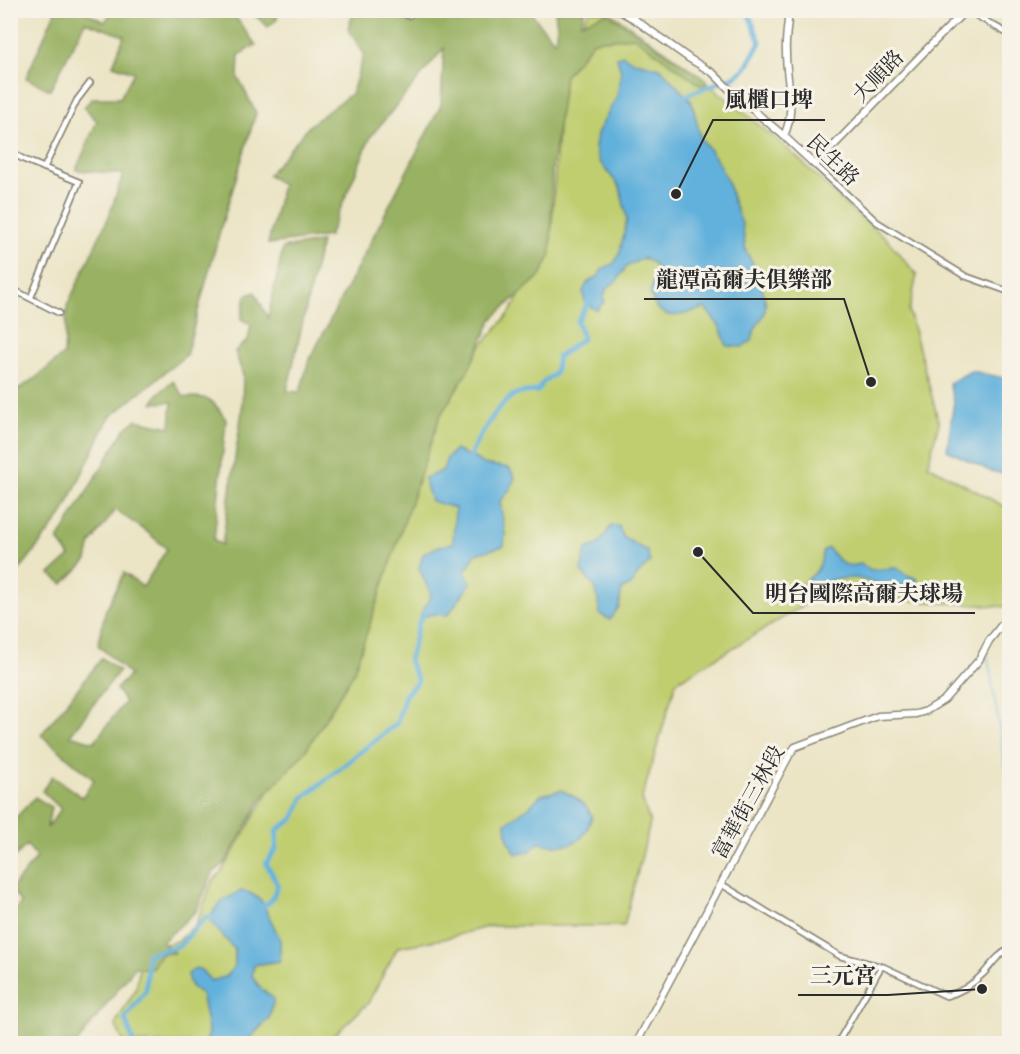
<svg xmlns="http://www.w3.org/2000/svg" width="1020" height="1054" font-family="Alegreya,'Noto Serif TC',serif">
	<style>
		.green { fill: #c0ce70; stroke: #767c4e; stroke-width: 1.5 }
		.forest { fill: #98b162; stroke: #626e46; stroke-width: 1.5 }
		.water { fill: #62b1dc; stroke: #466e84; stroke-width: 1.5 }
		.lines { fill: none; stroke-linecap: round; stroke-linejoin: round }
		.stream { stroke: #62b1dc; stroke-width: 1.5 }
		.canal { stroke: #62b1dc; stroke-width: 5 }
		.street-casing { stroke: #8b8878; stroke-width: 8 }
		.secondary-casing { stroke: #8b8878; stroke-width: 9 }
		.street { stroke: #fff; stroke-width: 4.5 }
		.secondary { stroke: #fff; stroke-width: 6 }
		.labels { text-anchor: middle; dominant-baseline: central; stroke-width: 6; stroke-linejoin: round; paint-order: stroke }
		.street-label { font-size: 21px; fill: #2b2b2b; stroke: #f7f3e8 }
		.leader { fill: none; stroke: #2b2b2b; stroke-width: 2 }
		.callout-dot { fill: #2b2b2b; stroke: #f7f3e8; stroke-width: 2 }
		.callout-label { font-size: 22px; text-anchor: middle; font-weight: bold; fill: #2b2b2b; stroke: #f7f3e8; stroke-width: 6; stroke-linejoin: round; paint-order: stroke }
	</style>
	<rect width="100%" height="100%" fill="#f7f3e8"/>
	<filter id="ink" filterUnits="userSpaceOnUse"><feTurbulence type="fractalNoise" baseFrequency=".0167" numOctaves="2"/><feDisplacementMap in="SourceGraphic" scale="12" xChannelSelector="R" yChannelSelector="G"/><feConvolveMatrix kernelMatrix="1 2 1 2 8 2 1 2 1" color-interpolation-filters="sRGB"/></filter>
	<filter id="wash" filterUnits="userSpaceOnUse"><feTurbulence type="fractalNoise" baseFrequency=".008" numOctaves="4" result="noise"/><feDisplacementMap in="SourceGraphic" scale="24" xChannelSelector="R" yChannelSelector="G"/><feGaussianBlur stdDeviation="1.35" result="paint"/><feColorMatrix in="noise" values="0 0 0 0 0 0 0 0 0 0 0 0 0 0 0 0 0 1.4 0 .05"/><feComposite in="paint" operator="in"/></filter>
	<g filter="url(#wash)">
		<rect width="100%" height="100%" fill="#ebe4c5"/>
		<!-- green -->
		<path class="green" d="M589 11H608L673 56 747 115 799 159 852 211 885 237 917 275 909 311 939 423 928 465 1009 509V607L821 595 676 682 642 798 650 823 624 926H490L443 939 398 947 368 1003 326 1043H124L115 1024 136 989 141 958 162 945 178 941 196 924 212 882 222 871 337 676 445 387 509 314 551 240 562 66Z"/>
		<!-- forest -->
		<g class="forest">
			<path d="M53 11H85V12L105 22 112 11H166L181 17 208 11H231L256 45 239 55 238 77 256 113 221 227 186 355 109 418 62 515 11 581V394L37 377 64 354 67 306 109 216 123 174 76 170 97 121 84 107 93 98H120L134 72 113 65 124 36 85 22 50 90 26 78 55 12Z"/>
			<path d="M250 11H278L277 19 268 27Z"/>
			<path d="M354 11H389L395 16 412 22 426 11H530L542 27 555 41 557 26 555 11H585L581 23 607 13 707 80 703 87 634 37 594 41 565 76 552 170 551 254 541 275 492 319 469 369 440 416 353 674 305 752 263 797 225 863 213 873 196 911 162 942 174 953 161 954 151 969 135 967 77 1043H11V915L21 903 11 889 37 857 27 845 11 860V823L35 797 51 807 47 828 61 809 42 791 52 776 82 797 94 780 41 735 102 658 119 671 70 735 94 742 125 702 116 689 130 675 98 645 105 612 124 573 143 587 167 549 146 531 115 510 91 543 87 560 63 584 50 574 70 556 58 540 124 430 136 420 170 427 172 402 153 403 158 394 173 381 184 397C210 397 212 398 226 420L214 540 222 545 242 411 243 375 235 351 248 340 251 325 241 319 246 296 255 292 268 318 283 248 321 242 287 391 300 392 308 363 441 105 444 48 371 136 329 236 268 244 282 185 268 175 310 125 352 93 364 54 348 29Z"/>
		</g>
		<!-- water -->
		<g class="water">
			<path d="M623 55 632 61 660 68 692 102 701 139 715 157 728 182 733 201 742 224 746 251 758 273 766 304 764 314 755 329 752 340 742 347 727 346 720 327 705 308C680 315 660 326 650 293L657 270 653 263 643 258 626 267 617 281 607 288 604 296V302L597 310 585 304 583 291 588 282 598 277 602 269 613 264 619 256 627 219 620 187 599 161 595 148 597 134 617 96 621 72 617 57Z"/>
			<path d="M971 371 1009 379V475L990 471 947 450 954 401 949 383Z"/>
			<path d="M455 450 476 459 483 464 509 468 515 477 510 489 500 502 505 534 504 546 476 554 465 572 471 583 448 615 433 614 419 618 431 595 419 568 423 554 437 547 453 543 455 508 431 501 424 479 443 470 447 458Z"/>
			<path d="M611 526H619L623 537C632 541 637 547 647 550L650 562 637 575 632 585 622 589 619 607 610 620 600 614 596 589 581 571 586 549 599 544Z"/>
			<path d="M828 548C840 561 842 569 861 564L871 570 897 568 907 575 918 579 914 587 903 585 898 589 856 578 834 579 803 591V583C816 574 821 567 823 551Z"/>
			<path d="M561 790C574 796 585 802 592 816 584 847 567 848 539 843L529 852 516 854 507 837 506 823 529 807 541 795Z"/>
			<path d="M241 891 250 893 261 900 280 939V961L254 965 252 976 260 988 274 999 269 1018 247 1041 240 1044 205 1043 209 1034 201 993C192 988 188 986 188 974L196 968 201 970 211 981 225 977 235 966V950L210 921C213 904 226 898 241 891Z"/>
		</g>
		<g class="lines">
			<!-- stream -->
			<path class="stream" d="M987 652 1010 794"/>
			<!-- canal -->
			<g class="canal">
				<path d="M684 102 686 96 691 93 734 77 746 68 760 42 747 10"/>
				<path d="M469 463C470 447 500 402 514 395 520 391 531 392 538 391L543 382 555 374 558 357 583 338 577 322 589 301"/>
				<path d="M259 910 271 901 278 885 266 863 276 849 277 830 293 819 303 798 397 723 405 695 418 681 409 661 419 622 425 612"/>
				<path d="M134 1044 125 1019 146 990 148 954 179 946 206 917 217 918"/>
			</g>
		</g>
	</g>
	<g filter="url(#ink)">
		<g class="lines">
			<defs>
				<g id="street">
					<path d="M967 10 1010 35"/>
					<path d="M10 152 25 160 79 182 31 297"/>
					<path d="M815 165 877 222 965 276 1010 292"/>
					<path d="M44 168 77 100 90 83"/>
					<path d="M10 288 59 313"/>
					<path d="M721 884 840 956 884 967 946 996C960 993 974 983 984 973 992 964 998 954 1010 949"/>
					<path d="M837 1044 881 967"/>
				</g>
				<g id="secondary">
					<path d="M399 10 408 15 416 10"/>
					<path d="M618 10 634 19 690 59 713 73 733 93 784 136 815 165 928 48 966 10"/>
					<path d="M784 136C797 108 786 82 786 53 785 39 788 24 789 10"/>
					<path d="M636 1044 790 754 795 747 878 716 916 714 926 711 944 700 979 660 989 641 1010 614"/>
				</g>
			</defs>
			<!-- street casing -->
			<use href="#street" class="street-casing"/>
			<!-- secondary casing -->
			<use href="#secondary" class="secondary-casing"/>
			<!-- street -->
			<use href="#street" class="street"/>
			<!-- secondary -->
			<use href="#secondary" class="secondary"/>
		</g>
	</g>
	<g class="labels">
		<!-- street labels -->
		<g class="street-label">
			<text transform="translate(878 76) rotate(-46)">大順路</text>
			<text transform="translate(833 160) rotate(44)">民生路</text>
			<text transform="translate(748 802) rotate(-61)">富華街三林段</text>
		</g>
	</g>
	<!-- callouts -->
	<path class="leader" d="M676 194L713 120H825M871 382L844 299H644M698 552L753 613H975M982 989L888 995H798"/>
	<g class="callout-dot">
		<circle cx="676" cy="194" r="6"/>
		<circle cx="871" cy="382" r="6"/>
		<circle cx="698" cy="552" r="6"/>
		<circle cx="982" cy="989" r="6"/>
	</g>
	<g class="callout-label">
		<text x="769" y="107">風櫃口埤</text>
		<text x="744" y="287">龍潭高爾夫俱樂部</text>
		<text x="864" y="601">明台國際高爾夫球場</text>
		<text x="843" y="983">三元宮</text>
	</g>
	<!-- margin -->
	<rect width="1020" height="1054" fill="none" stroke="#f7f3e8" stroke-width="36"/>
</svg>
